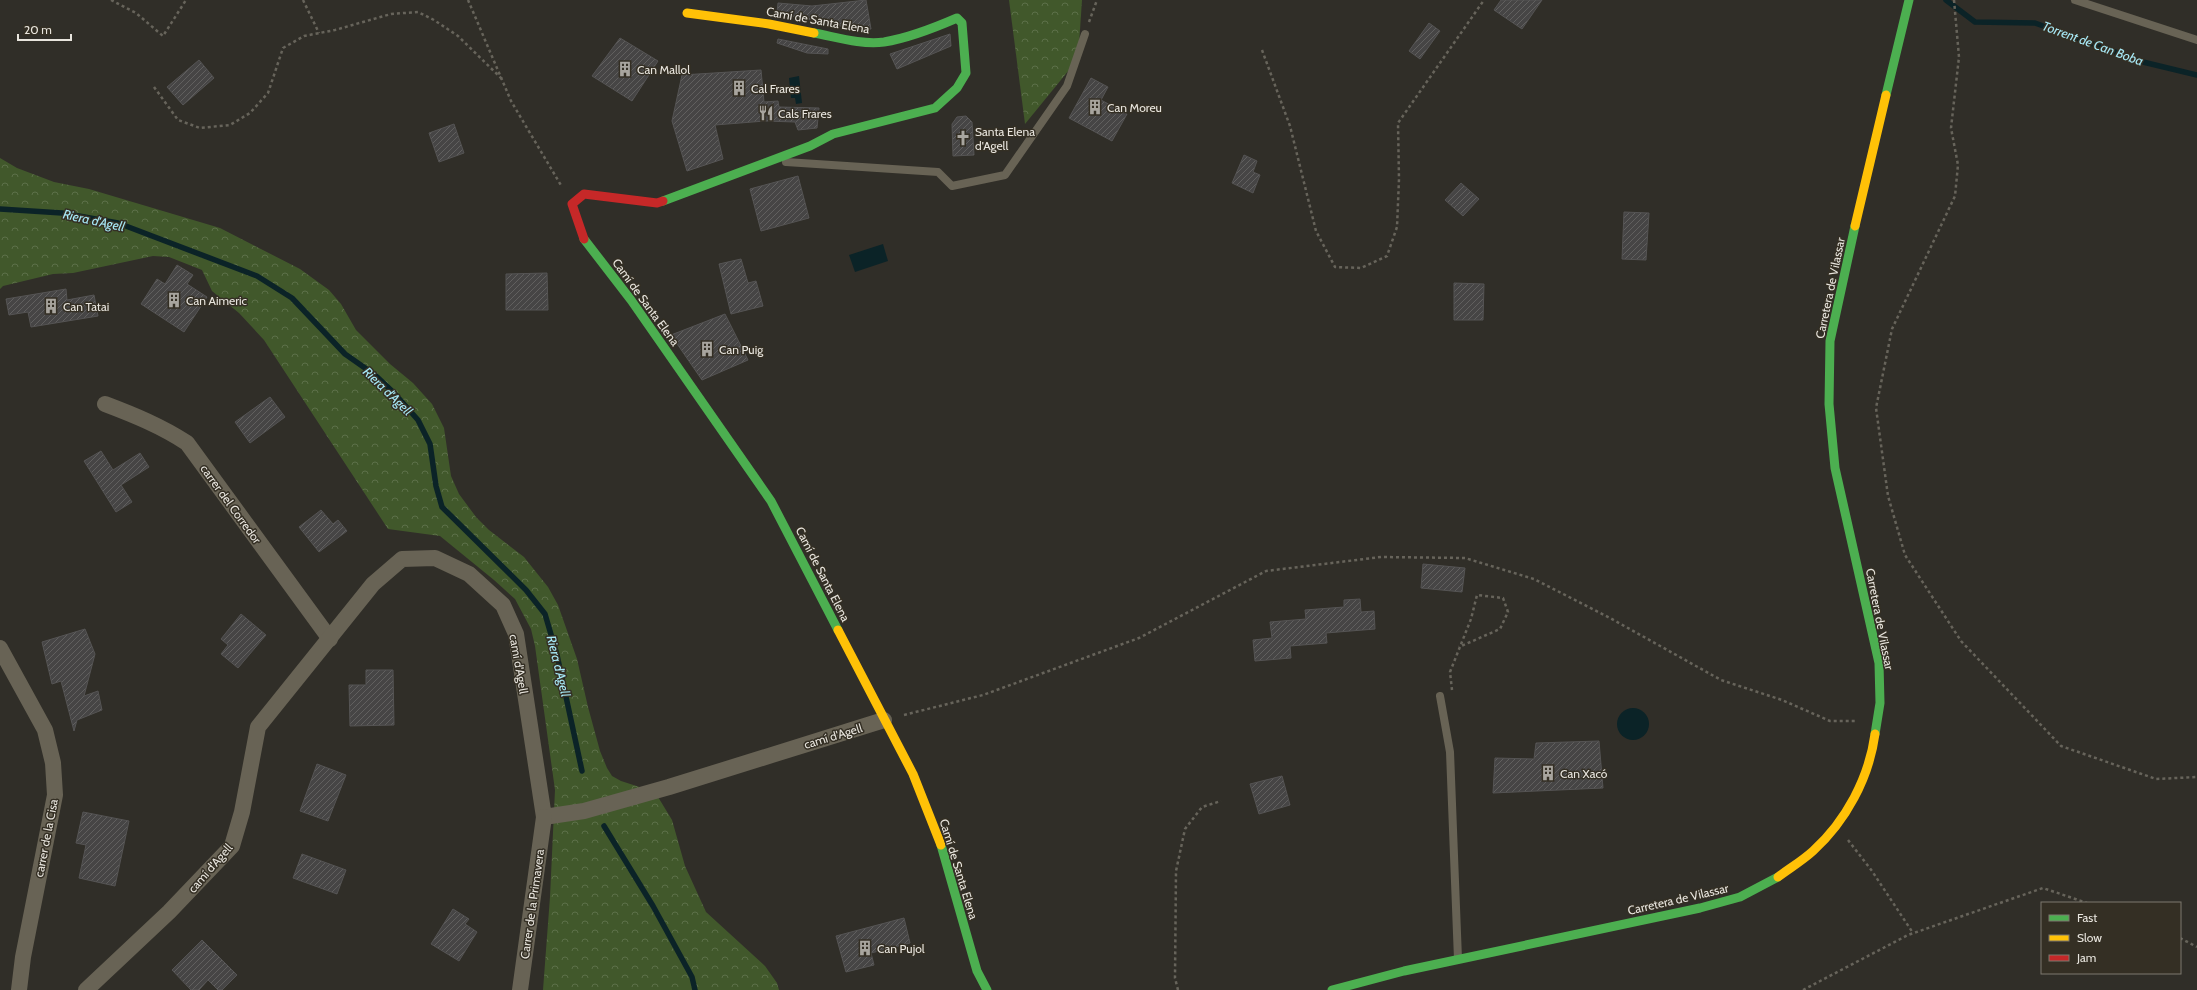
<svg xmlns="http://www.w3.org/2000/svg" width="2197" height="990" font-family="Cabin,sans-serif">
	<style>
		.forest { fill: url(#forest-crowns) }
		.water { fill: #0b2327 }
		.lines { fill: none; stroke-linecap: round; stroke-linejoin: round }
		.stream { stroke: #0b2327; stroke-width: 5.5 }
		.building { fill: url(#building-hatch); stroke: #555454 }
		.path { stroke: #67645b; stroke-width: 2.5; stroke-dasharray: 3 3; stroke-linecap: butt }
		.lane { stroke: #686355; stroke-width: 8 }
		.street { stroke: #686355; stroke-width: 16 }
		.fast { stroke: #4caf50; stroke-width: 9 }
		.slow { stroke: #ffc107; stroke-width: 9 }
		.jam { stroke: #c62828; stroke-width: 9 }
		.labels { text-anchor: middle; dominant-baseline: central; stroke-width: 3; stroke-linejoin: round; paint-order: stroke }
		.street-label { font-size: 12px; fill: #e8e5de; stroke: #342f24 }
		.poi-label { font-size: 12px; fill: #e8e5de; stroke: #342f24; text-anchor: start }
		.water-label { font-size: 13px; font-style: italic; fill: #a7e9f7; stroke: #342f24 }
	</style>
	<defs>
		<pattern id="forest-crowns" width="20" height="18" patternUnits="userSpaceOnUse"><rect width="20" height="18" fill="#41582b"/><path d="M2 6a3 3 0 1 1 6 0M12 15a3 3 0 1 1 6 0" fill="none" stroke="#5c7049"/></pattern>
		<pattern id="building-hatch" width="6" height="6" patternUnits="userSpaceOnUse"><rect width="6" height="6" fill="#464545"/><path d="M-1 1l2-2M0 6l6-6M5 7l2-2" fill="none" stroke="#61605f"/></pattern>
	</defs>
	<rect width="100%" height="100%" fill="#302e28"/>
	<!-- forest -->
	<g class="forest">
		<path d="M1009 0H1082L1078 59 1025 124Z"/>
		<path d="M0 158 17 168 54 182 89 189 220 228 300 269 329 290 341 304 356 330 390 364 413 383 432 404 444 428 451 476 459 494 476 517 489 530 524 557 548 587 558 605 577 659 588 707 600 751 607 768 612 776 621 781 655 792 672 820 685 866 706 912 765 966 777 983 779 990H543L550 897 555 790 535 646 531 629 515 599 494 580 440 536 388 529 264 340 239 313 212 291 202 270 169 257 153 256 73 273 53 274 3 286 0 289Z"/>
	</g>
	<!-- water -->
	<g class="water">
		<path d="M799 76 802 103 796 104 795 98H791L789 78Z"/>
		<path d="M883 244 888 261 855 272 849 255Z"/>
		<circle cx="1633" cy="724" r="16"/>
	</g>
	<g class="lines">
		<!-- stream -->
		<g class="stream">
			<path d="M1946 0 1975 22 2035 23 2143 62 2197 75"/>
			<path d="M0 209 62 213 118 223 257 276 292 298 345 354 375 375 394 393 418 420 430 444 436 486 442 507 526 590 545 614 557 655 582 771"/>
			<path d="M604 826 653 906 692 977 695 990"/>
		</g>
	</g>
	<!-- building -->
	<g class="building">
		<path d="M866 0 871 29H855L777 13 778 3 812 6Z"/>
		<path d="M1501 0H1542L1522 29 1494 10Z"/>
		<path d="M1429 23 1440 31 1420 59 1409 51Z"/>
		<path d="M950 34 951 46 897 69 890 54Z"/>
		<path d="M620 38 658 61 632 101 592 76Z"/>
		<path d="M778 39 828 49V54L807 53 777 43Z"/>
		<path d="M199 60 214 78 183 105 167 87Z"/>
		<path d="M761 70 764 102 778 101 779 107 819 108 817 128 798 130 795 122 765 121 715 125 723 159 687 171 672 121 682 75Z"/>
		<path d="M1091 78 1108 87 1101 100 1127 114 1112 141 1069 118Z"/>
		<path d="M966 116 972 122 974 155 953 156 952 124 957 117Z"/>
		<path d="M454 124 464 153 439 162 429 133Z"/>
		<path d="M1244 155 1257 161 1253 172 1260 175 1253 193 1232 183Z"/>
		<path d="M798 176 809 218 761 231 750 189Z"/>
		<path d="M1461 183 1479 199 1463 216 1445 200Z"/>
		<path d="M1624 212 1649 213 1646 260 1622 259Z"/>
		<path d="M741 259 748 283 756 281 763 306 731 314 719 264Z"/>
		<path d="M177 265 193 275 187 284 207 297 184 332 141 304 157 279 165 284Z"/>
		<path d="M547 273 548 310H506V274Z"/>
		<path d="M1454 283 1484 284 1483 320H1454Z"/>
		<path d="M66 289 67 300 94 295 98 316 31 327 28 312 9 315 6 299Z"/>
		<path d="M725 314 748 360 702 380 671 335Z"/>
		<path d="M270 397 285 417 250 443 235 422Z"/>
		<path d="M101 451 113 470 140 453 149 467 121 485 132 502 116 512 84 461Z"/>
		<path d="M321 510 333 524 338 520 347 531 319 552 299 527Z"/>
		<path d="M1423 564 1465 568 1462 592 1421 588Z"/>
		<path d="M1360 599 1361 612 1374 611 1375 629 1326 633 1327 643 1290 646 1291 658 1255 661 1253 640 1272 638 1270 622 1306 619 1305 610 1344 607V600Z"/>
		<path d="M241 614 266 635 238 668 221 654 228 645 221 639Z"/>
		<path d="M85 629 95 654 84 696 98 691 102 710 77 720 74 731 61 681 52 684 42 642Z"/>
		<path d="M366 670H393L394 725 350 726 349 685H366Z"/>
		<path d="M1599 741 1603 788 1493 793 1495 758 1534 759 1536 743Z"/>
		<path d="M317 764 346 775 328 821 300 811Z"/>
		<path d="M1282 776 1290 805 1259 814 1250 784Z"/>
		<path d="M83 812 129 821 115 886 79 878 86 845 76 843Z"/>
		<path d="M302 854 346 870 337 894 293 878Z"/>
		<path d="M453 909 469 919 465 924 477 932 459 961 431 944Z"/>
		<path d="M904 918 910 943 871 953 874 965 846 972 836 936Z"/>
		<path d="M202 940 237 975 222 990H218L208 980 199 990H191L172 970Z"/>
	</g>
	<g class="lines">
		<!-- path -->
		<g class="path">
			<path d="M111 0 136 13 163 36 186 0"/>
			<path d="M303 0 319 33"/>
			<path d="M468 0 511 101 562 187"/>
			<path d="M1954 0 1959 57 1951 128 1958 165 1955 196 1892 329 1876 408 1888 496 1905 555 1961 641 2061 746 2156 779 2197 777"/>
			<path d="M1089 22 1097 0"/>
			<path d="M1262 50 1290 126 1316 231 1335 267 1361 268 1387 256 1397 227 1399 179 1398 123 1484 0"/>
			<path d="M154 87 178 120 200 128 230 125 250 113 268 93 283 48 304 36 335 30 391 14 418 12 434 20 458 36 502 79"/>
			<path d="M1452 690 1450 672 1471 619 1477 595 1503 598 1508 612 1500 629 1459 647"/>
			<path d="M904 715 983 695 1139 638 1266 571 1381 557 1465 558 1534 579 1610 618 1721 680 1782 700 1830 721H1857"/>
			<path d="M1848 840 1872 871 1913 933"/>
			<path d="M2180 938 2197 947"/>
			<path d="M1178 990 1175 978 1176 871 1185 829 1202 807 1221 801"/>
			<path d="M1803 990 1908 935 2043 888 2087 903"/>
		</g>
		<!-- lane -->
		<g class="lane">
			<path d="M2075 0 2197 40"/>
			<path d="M786 162 938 172 952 186 1005 175 1067 86 1085 34"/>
			<path d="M1440 696 1450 752 1458 959"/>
		</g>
		<!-- street -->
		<g class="street">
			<path d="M105 404C134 415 161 426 187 443L330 639"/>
			<path d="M0 648 45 730 53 763 55 795 23 957 19 990"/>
			<path d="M86 990 169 912 232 846 242 812 258 727 373 584 402 559 435 558 469 574 503 605 516 634 544 817 584 811 669 787 884 720"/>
			<path d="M520 990 544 817"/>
		</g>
		<!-- fast -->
		<g class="fast">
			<path d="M1886 95 1909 0"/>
			<path d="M663 201 810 146 833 134 935 108 957 88 966 73 962 23 957 18C934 28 909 38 884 42 861 45 836 37 814 33"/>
			<path d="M1855 226 1830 341 1829 404 1835 468 1879 663 1880 703 1875 734"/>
			<path d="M584 239 631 300 771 501 838 630"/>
			<path d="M941 845 977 971 987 990"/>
			<path d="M1332 990 1404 971 1700 908 1740 897 1778 877"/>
		</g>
		<!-- slow -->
		<g class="slow">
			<path d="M687 13 769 24 814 33"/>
			<path d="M1855 226 1886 95"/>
			<path d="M838 630 913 774 941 845"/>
			<path d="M1778 877C1790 868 1802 861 1813 851 1846 821 1869 778 1875 734"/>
		</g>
		<!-- jam -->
		<path class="jam" d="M584 239 572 204 584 194 657 203 663 201"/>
	</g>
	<!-- icons -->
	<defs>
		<symbol id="building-bare" viewBox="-9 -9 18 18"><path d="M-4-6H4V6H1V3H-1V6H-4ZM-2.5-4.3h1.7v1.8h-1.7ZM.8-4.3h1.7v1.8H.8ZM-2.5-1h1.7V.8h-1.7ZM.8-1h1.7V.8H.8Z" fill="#a8a59e" stroke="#342f24" stroke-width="2.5" paint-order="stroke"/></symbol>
		<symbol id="restaurant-bare" viewBox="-9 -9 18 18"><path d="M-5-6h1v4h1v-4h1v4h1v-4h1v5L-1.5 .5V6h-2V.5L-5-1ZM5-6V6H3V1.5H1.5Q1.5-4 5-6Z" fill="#a8a59e" stroke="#342f24" stroke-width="2.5" paint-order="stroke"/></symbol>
		<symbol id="church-bare" viewBox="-9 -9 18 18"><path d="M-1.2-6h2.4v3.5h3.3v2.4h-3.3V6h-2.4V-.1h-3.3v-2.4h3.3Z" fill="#a8a59e" stroke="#342f24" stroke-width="2.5" paint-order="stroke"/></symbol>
	</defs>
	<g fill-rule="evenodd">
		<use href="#building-bare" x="614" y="58" width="22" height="22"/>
		<use href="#building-bare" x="728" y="77" width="22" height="22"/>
		<use href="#building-bare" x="1084" y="96" width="22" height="22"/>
		<use href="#restaurant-bare" x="755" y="102" width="22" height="22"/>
		<use href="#church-bare" x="952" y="127" width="22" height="22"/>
		<use href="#building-bare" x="163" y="289" width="22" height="22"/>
		<use href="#building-bare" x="40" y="295" width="22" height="22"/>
		<use href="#building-bare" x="696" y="338" width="22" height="22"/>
		<use href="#building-bare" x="1537" y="762" width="22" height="22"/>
		<use href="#building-bare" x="854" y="937" width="22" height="22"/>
	</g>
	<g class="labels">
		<!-- street labels -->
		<g class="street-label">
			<text transform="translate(818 20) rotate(10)">Camí de Santa Elena</text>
			<text transform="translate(1830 288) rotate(-78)">Carretera de Vilassar</text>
			<text transform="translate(646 302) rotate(54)">Camí de Santa Elena</text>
			<text transform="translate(231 504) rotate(54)">carrer del Corredor</text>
			<text transform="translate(823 574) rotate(63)">Camí de Santa Elena</text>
			<text transform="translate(1880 619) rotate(79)">Carretera de Vilassar</text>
			<text transform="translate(519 664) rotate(80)">camí d'Agell</text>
			<text transform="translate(833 736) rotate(-17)">camí d'Agell</text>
			<text transform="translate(46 838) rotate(-79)">carrer de la Cisa</text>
			<text transform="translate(210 868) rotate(-49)">camí d'Agell</text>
			<text transform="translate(959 869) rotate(73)">Camí de Santa Elena</text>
			<text transform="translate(1678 899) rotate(-13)">Carretera de Vilassar</text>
			<text transform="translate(532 904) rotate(-82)">Carrer de la Primavera</text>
		</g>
		<!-- poi labels -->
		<g class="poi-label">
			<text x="637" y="69">Can Mallol</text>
			<text x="751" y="88">Cal Frares</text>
			<text x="1107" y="107">Can Moreu</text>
			<text x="778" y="113">Cals Frares</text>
			<text x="975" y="131">Santa Elena<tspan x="975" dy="14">d'Agell</tspan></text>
			<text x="186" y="300">Can Aimeric</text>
			<text x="63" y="306">Can Tatai</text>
			<text x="719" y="349">Can Puig</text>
			<text x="1560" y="773">Can Xacó</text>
			<text x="877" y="948">Can Pujol</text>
		</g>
		<!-- water labels -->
		<g class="water-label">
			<text transform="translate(2093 43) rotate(20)">Torrent de Can Boba</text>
			<text transform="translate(94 220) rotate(12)">Riera d'Agell</text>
			<text transform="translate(388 391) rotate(44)">Riera d'Agell</text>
			<text transform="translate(559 666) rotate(76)">Riera d'Agell</text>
		</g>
	</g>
	<!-- legend -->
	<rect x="2041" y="902" width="140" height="72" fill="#342f24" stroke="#7c786e"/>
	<rect x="2049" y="915" width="20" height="6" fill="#4caf50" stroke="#7c786e"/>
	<text x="2077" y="922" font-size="12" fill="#e8e5de">Fast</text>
	<rect x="2049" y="935" width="20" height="6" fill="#ffc107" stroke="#7c786e"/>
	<text x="2077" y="942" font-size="12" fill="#e8e5de">Slow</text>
	<rect x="2049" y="955" width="20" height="6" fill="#c62828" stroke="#7c786e"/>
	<text x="2077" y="962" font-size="12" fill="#e8e5de">Jam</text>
	<!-- scale -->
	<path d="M18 34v6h53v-6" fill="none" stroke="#e8e5de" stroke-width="2"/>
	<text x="24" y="34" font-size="12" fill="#e8e5de" stroke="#342f24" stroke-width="3" paint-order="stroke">20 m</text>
</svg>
